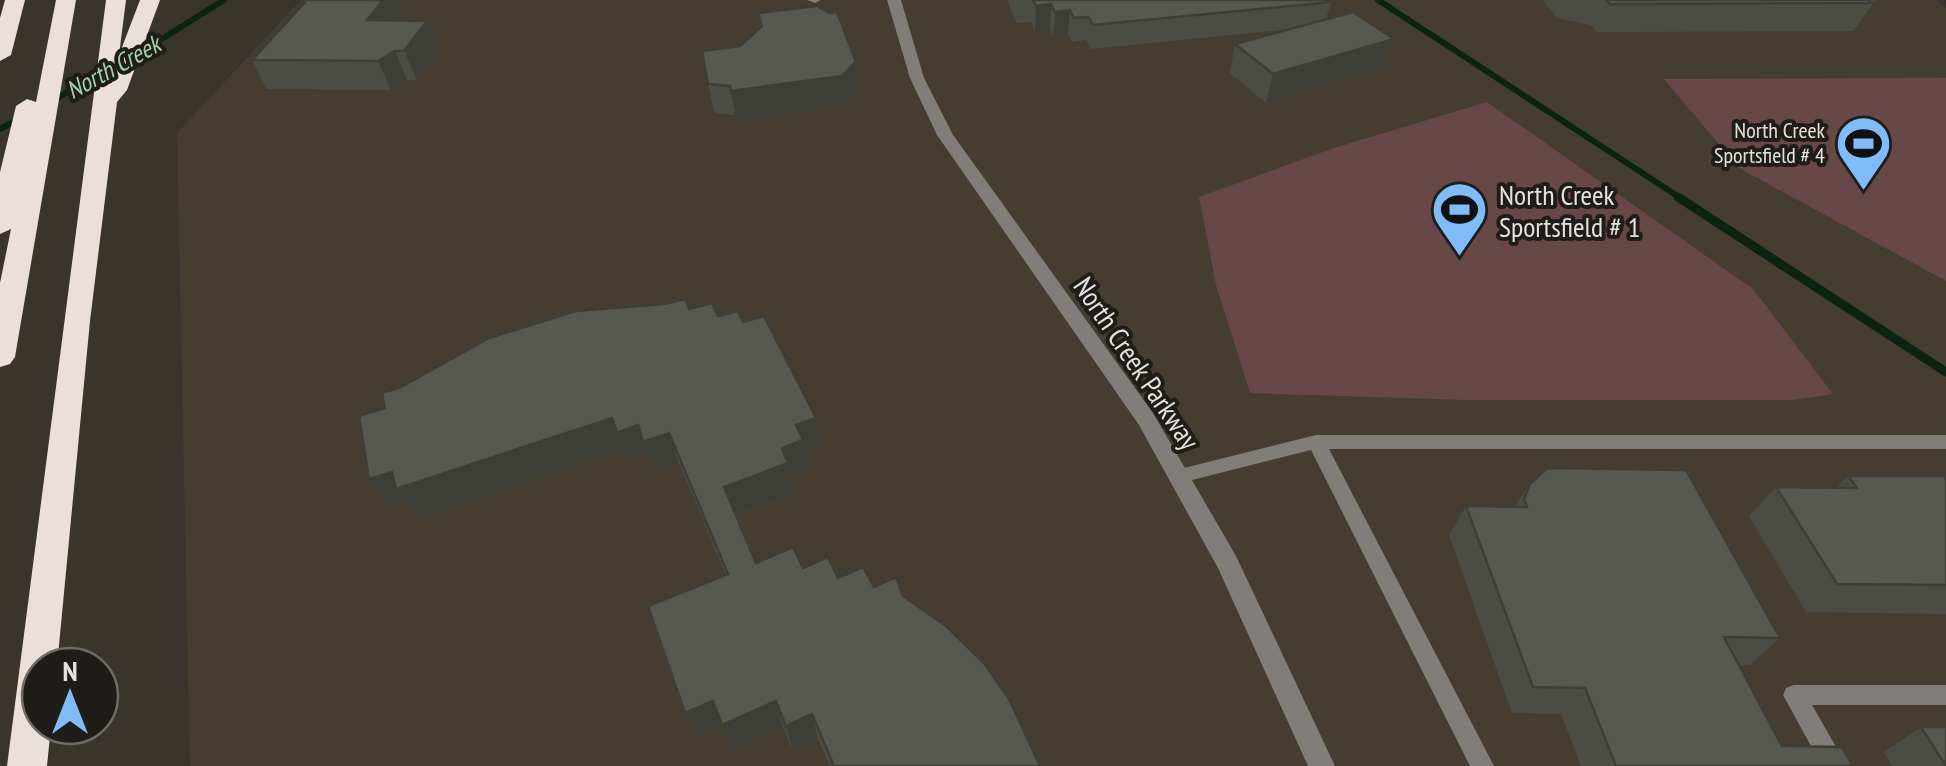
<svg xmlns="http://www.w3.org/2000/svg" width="1946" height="766" font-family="'PT Sans Narrow',sans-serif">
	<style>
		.built { fill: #453e30 }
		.green { fill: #674748 }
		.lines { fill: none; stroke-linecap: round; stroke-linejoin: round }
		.stream-far1 { stroke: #0b2411; stroke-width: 6 }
		.stream { stroke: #0b2411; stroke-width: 9 }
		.service { fill: #817d7a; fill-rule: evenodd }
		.tertiary { fill: #817d7a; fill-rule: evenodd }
		.motorway { fill: #eadfda; fill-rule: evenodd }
		.wall { fill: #4b4d45 }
		.shaded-wall { fill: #3d3e38 }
		.building { fill: #575950; stroke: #3d3e38; stroke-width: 2.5 }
		.labels { text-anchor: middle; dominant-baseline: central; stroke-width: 8; stroke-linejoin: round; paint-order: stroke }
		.far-poi-label { font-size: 22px; fill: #e5e2dd; stroke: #1f1d19; text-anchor: end }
		.far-water-label { font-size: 25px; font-style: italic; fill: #a1d3aa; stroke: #1f1d19 }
		.poi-label { font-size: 28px; fill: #e5e2dd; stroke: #1f1d19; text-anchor: start }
		.street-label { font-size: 28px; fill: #e5e2dd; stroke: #1f1d19 }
	</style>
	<rect width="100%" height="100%" fill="#39352d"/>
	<!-- built -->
	<path class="built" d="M301 0H1936L1946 8V766H190L177 133Z"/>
	<!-- green -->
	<g class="green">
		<path d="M1946 78V281L1739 168 1664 79Z"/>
		<path d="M1487 102 1753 289 1833 394 1793 400H1466L1250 393 1216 285 1199 197 1331 149Z"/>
	</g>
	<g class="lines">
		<!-- stream-far1 -->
		<g class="stream-far1">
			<path d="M1378 0 1682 199"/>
			<path d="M133 57 224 0"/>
			<path d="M49 102 106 72"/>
			<path d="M0 129 23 117"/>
		</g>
		<!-- stream -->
		<path class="stream" d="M1678 197 1946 372"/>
		<!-- service -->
		<g class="service">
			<path d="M807 0H821L815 3Z"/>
			<path d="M1316 435H1946V449H1329L1494 766H1470L1311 450 1180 483 1173 481 1171 476 1173 471 1180 469Z"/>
			<path d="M1794 685H1946V705H1812L1847 766H1822L1783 695 1786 688Z"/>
		</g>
		<!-- tertiary -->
		<path class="tertiary" d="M887 0H901L924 78 953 135 1153 413 1236 556 1335 766H1308L1218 568 1139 425 937 135 910 78Z"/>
		<!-- motorway -->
		<g class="motorway">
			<path d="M5 0H25L11 55 0 61V18Z"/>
			<path d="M56 0H76L15 357 10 364 0 367V283L11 229 0 234V172L16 106 27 99 36 102Z"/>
			<path d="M106 0H126L119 55 140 0H160L127 90 117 102 90 321 57 666H40V726H51L47 766H7Z"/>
		</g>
	</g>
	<!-- wall -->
	<g class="wall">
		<path d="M1007 0H1328L1331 2 1326 19 1385 67 1266 103 1230 73 1235 44 1292 29 1091 49 1086 40 1072 42 1068 34 1053 36 1050 28 1035 30 1031 22 1017 23Z"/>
		<path d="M1543 0H1876L1853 31 1597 32 1591 25 1557 18Z"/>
		<path d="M758 13 859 91 845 105 736 120 735 115 714 113 702 51 740 46 760 27Z"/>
		<path d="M403 18 401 20 439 49 417 80H407L391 90 267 89 252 60Z"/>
		<path d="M689 309 743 322 821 448 805 454 808 470 790 476 794 493 736 515 756 563 803 568 903 596 1040 766H830L818 739 793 751 783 727 732 750 723 727 697 738 726 575 679 463 654 472 648 455 628 462 623 448 416 518 406 503 389 508 369 479Z"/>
		<path d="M1848 476H1946V614L1806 612 1749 516 1776 487 1836 488Z"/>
		<path d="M1530 484 1780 638 1750 665H1739L1782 746 1853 766H1581L1561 714 1512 713 1449 535 1466 506H1515Z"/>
		<path d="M1921 727 1946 766H1892L1884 752Z"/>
	</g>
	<!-- shaded-wall -->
	<g class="shaded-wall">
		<path d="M383 0H395L403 18 380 48 367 20Z"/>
		<path d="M1051 4 1050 28 1035 30 1036 6Z"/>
		<path d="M1070 10 1068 34 1053 36 1055 12Z"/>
		<path d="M427 21 439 49 417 80 404 51Z"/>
		<path d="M1394 39 1385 67 1266 103 1273 74Z"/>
		<path d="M395 51 407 80 391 90 378 61Z"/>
		<path d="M856 62 859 91 845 105 736 120 731 91Z"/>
		<path d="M612 418 669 433 679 463 654 472 648 455 628 462 623 448 416 518 406 503 389 508 369 479 392 472Z"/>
		<path d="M816 418 821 448 805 454 808 470 790 476 794 493 732 516 724 487 782 448 796 425Z"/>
		<path d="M713 701H776L783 727 732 750 723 727 697 738 685 713Z"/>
		<path d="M812 714 818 739 793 751 786 726Z"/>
	</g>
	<!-- building -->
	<g class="building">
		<path d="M307 0H383L367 20 427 21 404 51H395L378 61 252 60Z"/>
		<path d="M1033 0H1328L1331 2 1093 25 1088 17 1074 18 1070 10 1055 12 1051 4 1036 6Z"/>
		<path d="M1606 0H1868L1872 3 1610 4Z"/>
		<path d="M817 6 829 13 837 12 856 62 842 76 731 91 730 86 708 84 702 51 740 46 762 26 758 13Z"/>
		<path d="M1353 12 1394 39 1273 74 1235 44Z"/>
		<path d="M685 299 689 309 712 303 718 316 738 311 743 322 764 316 816 418 796 425 803 440 782 448 788 463 724 487 756 563 793 547 803 568 828 557 838 578 863 567 874 587 896 577 903 596 946 626 984 663 1009 699 1040 766H834L812 714 786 726 776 701 722 725 713 701 685 713 648 606 728 574 669 433 643 442 638 425 617 433 612 418 396 489 392 472 369 479 359 416 385 408 382 393 401 387 489 338 576 311 664 304Z"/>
		<path d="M1547 468 1686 470 1780 638 1724 637 1782 746 1842 747 1853 766H1616L1585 688 1533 687 1466 506 1527 507 1524 499 1530 484Z"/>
		<path d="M1848 476H1946V585L1837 584 1776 487 1857 488Z"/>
		<path d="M1921 727H1946V766Z"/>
	</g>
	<!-- icons -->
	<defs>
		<symbol id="stadium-pin" viewBox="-11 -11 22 30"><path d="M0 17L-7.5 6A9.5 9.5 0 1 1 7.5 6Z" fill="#81bcfa" stroke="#1f1d19"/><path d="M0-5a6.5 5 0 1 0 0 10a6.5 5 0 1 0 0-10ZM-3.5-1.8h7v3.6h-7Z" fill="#111"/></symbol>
	</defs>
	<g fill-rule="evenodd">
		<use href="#stadium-pin" x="1832" y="112" width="63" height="86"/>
		<use href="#stadium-pin" x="1428" y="178" width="63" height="86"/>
	</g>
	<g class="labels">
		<!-- far-poi labels -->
		<g class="far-poi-label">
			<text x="1825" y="130">North Creek<tspan x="1825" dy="25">Sportsfield # 4</tspan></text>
		</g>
		<!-- far-water labels -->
		<g class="far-water-label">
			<text transform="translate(113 67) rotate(-29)">North Creek</text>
		</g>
		<!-- poi labels -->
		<g class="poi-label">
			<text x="1499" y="194">North Creek<tspan x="1499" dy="32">Sportsfield # 1</tspan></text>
		</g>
		<!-- street labels -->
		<g class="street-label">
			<text transform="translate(1137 363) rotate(56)">North Creek Parkway</text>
		</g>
	</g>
	<!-- north arrow -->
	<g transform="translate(70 696)"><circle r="48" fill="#1f1d19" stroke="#6e6c67" stroke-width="2.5"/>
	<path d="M0-8L18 38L0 25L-18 38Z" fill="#81bcfa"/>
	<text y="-15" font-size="28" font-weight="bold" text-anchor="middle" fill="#e5e2dd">N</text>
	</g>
</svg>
